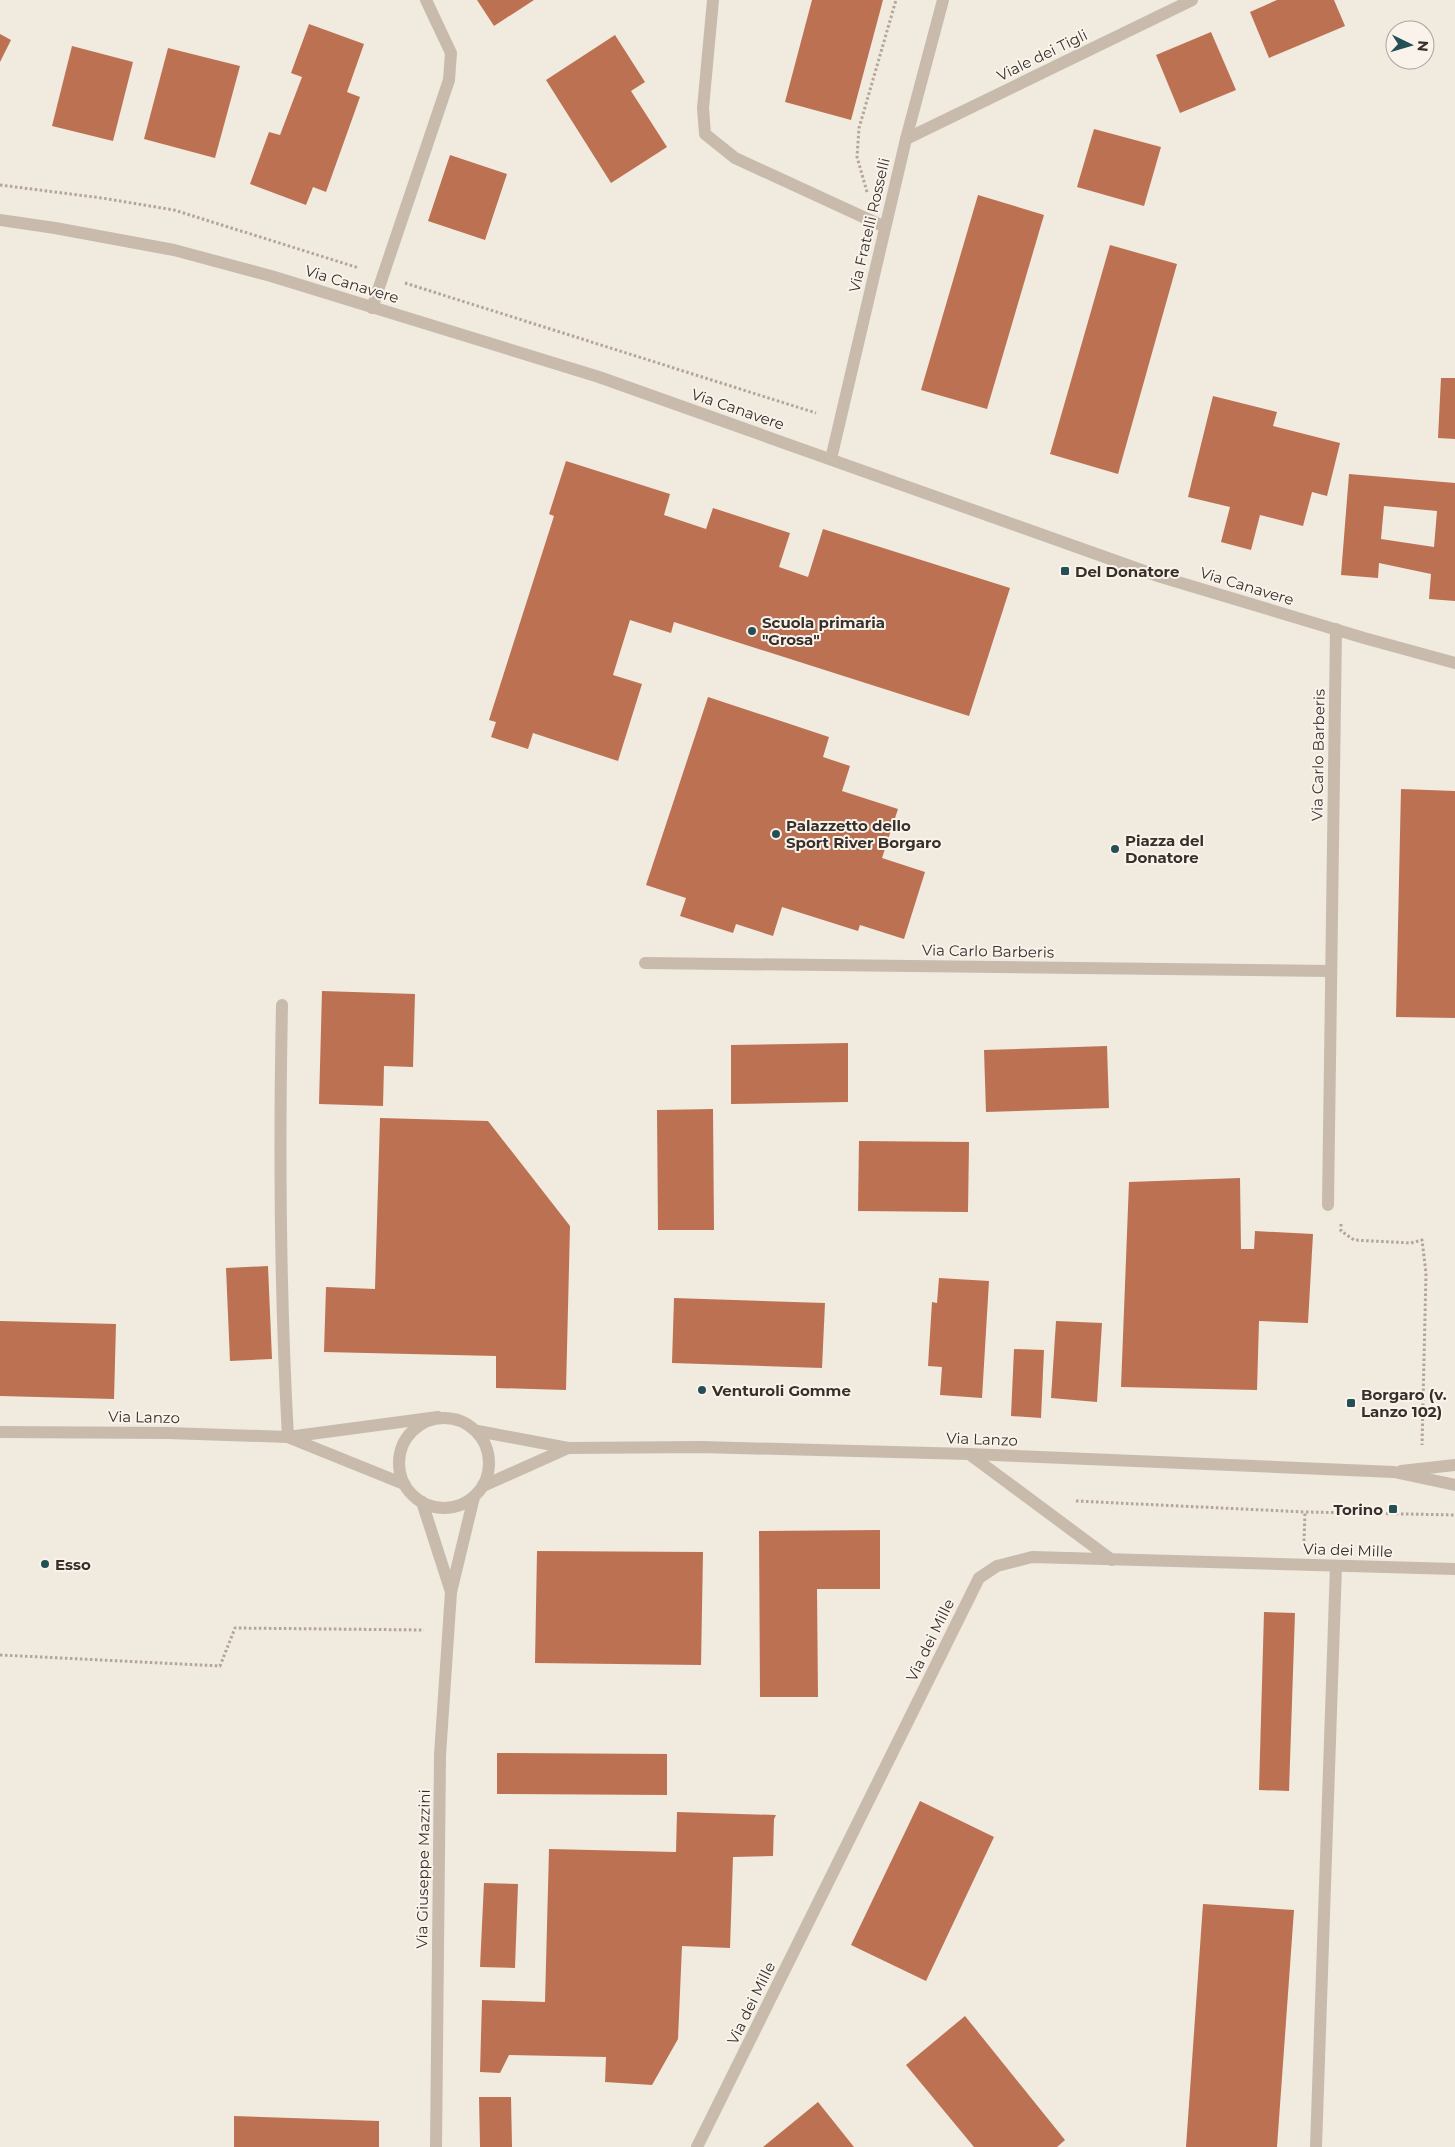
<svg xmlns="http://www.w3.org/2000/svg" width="1455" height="2147" font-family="Montserrat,sans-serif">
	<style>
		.building { fill: #bc7252; fill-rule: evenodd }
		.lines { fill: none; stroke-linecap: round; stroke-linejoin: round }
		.path { stroke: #b4a596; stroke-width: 3; stroke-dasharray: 2.5 2.5; stroke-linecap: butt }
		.minor { stroke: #c8bbac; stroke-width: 12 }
		.tertiary { stroke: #c8bbac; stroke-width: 12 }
		.poi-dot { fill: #234f55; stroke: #f9f3eb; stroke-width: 2 }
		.labels { text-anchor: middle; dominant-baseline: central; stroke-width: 4; stroke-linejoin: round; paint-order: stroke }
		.street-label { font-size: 15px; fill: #372f2a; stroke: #f9f3eb }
		.poi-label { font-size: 15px; font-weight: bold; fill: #372f2a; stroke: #f9f3eb; text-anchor: start }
	</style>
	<rect width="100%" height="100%" fill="#f1eadf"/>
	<!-- building -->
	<g class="building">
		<path d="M477 0H534L494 26Z"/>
		<path d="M812 0H883L851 120 785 102Z"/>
		<path d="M1277 0H1334L1345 26 1269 58 1250 12Z"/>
		<path d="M309 24 364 44 347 92 360 97 326 192 313 187 306 205 250 184 269 132 280 135 302 77 291 73Z"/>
		<path d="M1211 32 1236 90 1180 113 1156 55Z"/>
		<path d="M0 34 11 40 0 62Z"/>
		<path d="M615 35 645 82 631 91 667 147 611 183 546 80Z"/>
		<path d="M72 46 133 62 113 141 52 126Z"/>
		<path d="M168 48 240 66 215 158 144 139Z"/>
		<path d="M1094 129 1161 147 1144 206 1077 187Z"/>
		<path d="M450 155 507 174 485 240 428 221Z"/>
		<path d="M978 195 1044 215 987 409 921 390Z"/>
		<path d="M1110 245 1177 264 1118 474 1050 454Z"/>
		<path d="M1441 378H1455V439L1438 438Z"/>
		<path d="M1213 396 1277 412 1273 426 1340 443 1327 496 1312 492 1303 526 1260 515 1251 550 1221 542 1230 507 1188 497Z"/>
		<path d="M566 461 670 494 664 515 706 529 713 508 790 533 779 567 808 577 823 529 1010 588 969 716 674 622 671 633 630 620 613 675 642 684 618 761 533 733 528 749 491 737 496 722 489 720 554 516 549 514Z"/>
		<path d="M1349 474 1455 483V601L1429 599 1431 574 1379 563 1378 578 1341 575ZM1384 506 1437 511 1434 547 1381 539Z"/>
		<path d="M708 697 829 737 823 757 850 766 842 791 898 809 882 858 925 872 904 939 860 925 858 931 782 907 773 936 736 924 733 933 680 916 686 898 646 885Z"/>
		<path d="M1401 789 1455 791V1018L1396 1017Z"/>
		<path d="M322 991 415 994 413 1067 384 1066 383 1106 319 1104Z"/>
		<path d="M848 1043V1102L731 1104V1045Z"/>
		<path d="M1107 1046 1109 1108 986 1112 984 1050Z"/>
		<path d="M713 1109 714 1230H658L657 1110Z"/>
		<path d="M380 1118 488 1121 570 1226 566 1390 496 1388V1356L324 1352 326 1287 375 1289Z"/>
		<path d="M859 1141 969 1142 968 1212 858 1211Z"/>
		<path d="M1240 1178 1241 1249H1254L1255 1231 1313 1234 1308 1323 1259 1321 1257 1390 1121 1387 1129 1182Z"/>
		<path d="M268 1266 272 1359 230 1361 226 1268Z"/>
		<path d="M939 1278 989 1281 982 1398 940 1395 942 1367 928 1366 932 1302 937 1303Z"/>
		<path d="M674 1298 825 1303 822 1368 672 1363Z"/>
		<path d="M0 1321 116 1324 114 1399 0 1396Z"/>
		<path d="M1056 1321 1102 1323 1097 1402 1051 1398Z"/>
		<path d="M1014 1349 1044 1350 1041 1418 1011 1416Z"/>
		<path d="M880 1530V1589H817L818 1697H760L759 1531Z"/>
		<path d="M537 1551 703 1552 701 1665 535 1663Z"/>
		<path d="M1264 1612 1295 1613 1289 1791 1259 1790Z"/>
		<path d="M497 1753 667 1754V1795L497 1794Z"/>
		<path d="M920 1801 994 1837 926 1981 851 1945Z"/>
		<path d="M677 1812 776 1815 774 1819 773 1856 733 1857 730 1948 682 1946 678 2039 652 2085 605 2082 606 2057 509 2055 500 2073 480 2072 482 2000 545 2002 549 1849 676 1852Z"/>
		<path d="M484 1883 518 1884 515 1968 480 1967Z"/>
		<path d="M1203 1904 1294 1910 1277 2147H1186Z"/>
		<path d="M965 2016 1065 2140 1057 2147H974L906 2065Z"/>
		<path d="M479 2097H511L512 2147H480Z"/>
		<path d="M818 2102 854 2147H763Z"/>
		<path d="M234 2116 379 2121V2147H234Z"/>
	</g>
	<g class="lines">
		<!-- path -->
		<g class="path">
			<path d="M0 185 102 198 174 210 359 268"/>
			<path d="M867 192 857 157 859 128 896 0"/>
			<path d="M405 283 816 413"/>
			<path d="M1341 1224V1231L1354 1240 1411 1243 1422 1240 1426 1273 1422 1445"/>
			<path d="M1076 1501 1305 1512"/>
			<path d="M1304 1541 1305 1512 1455 1515"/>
			<path d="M0 1655 220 1666 235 1628 424 1630"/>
		</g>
		<!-- minor -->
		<g class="minor">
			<path d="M713 0 703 108 705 134 735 158 885 227"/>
			<path d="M906 139 1192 0"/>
			<path d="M0 220 55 228 174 250 271 276 599 377 1161 577 1364 638 1455 663"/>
			<path d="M372 308 449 80 451 53 426 0"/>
			<path d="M831 459 906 139 943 0"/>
			<path d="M645 963 1330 971"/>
			<path d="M282 1005C279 1149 280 1293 288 1437"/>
			<path d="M1328 1205 1336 629"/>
			<path d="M969 1454 1112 1560"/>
			<path d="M422 1502 451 1592"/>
			<path d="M436 2147 440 1755 451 1592 474 1497"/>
			<path d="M697 2147 979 1578 997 1566 1032 1557 1455 1569"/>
			<path d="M1316 2147 1336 1566"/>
		</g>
		<!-- tertiary -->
		<g class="tertiary">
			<circle cx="444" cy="1463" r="45"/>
			<path d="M478 1431 568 1448 701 1447 969 1454 1394 1472 1455 1485"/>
			<path d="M0 1432 168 1433 288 1437 438 1417"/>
			<path d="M290 1438 404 1484"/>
			<path d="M1401 1471 1455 1465"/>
			<path d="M483 1486 568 1448"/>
		</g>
	</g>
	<!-- markers -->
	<g class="poi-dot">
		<rect x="1060" y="566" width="10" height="10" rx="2.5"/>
		<circle cx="752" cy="631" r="5"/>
		<circle cx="776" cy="834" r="5"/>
		<circle cx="1115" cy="849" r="5"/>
		<circle cx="702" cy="1390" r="5"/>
		<rect x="1346" y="1398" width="10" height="10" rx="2.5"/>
		<rect x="1388" y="1504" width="10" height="10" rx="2.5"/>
		<circle cx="45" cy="1564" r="5"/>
	</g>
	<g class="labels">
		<!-- street labels -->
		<g class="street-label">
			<text transform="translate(1042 55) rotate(-26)">Viale dei Tigli</text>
			<text transform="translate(869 225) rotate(-77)">Via Fratelli Rosselli</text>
			<text transform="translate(352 284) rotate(17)">Via Canavere</text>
			<text transform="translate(738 409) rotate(19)">Via Canavere</text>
			<text transform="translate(1247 586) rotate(17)">Via Canavere</text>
			<text transform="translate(1318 755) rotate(-89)">Via Carlo Barberis</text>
			<text transform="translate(988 951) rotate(1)">Via Carlo Barberis</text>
			<text transform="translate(144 1417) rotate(1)">Via Lanzo</text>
			<text transform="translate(982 1439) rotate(2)">Via Lanzo</text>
			<text transform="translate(1348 1550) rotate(2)">Via dei Mille</text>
			<text transform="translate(930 1640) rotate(-64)">Via dei Mille</text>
			<text transform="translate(423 1869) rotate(-89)">Via Giuseppe Mazzini</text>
			<text transform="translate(751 2003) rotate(-64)">Via dei Mille</text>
		</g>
		<!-- poi labels -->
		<g class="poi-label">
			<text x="1075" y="571">Del Donatore</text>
			<text x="762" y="622">Scuola primaria<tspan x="762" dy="17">"Grosa"</tspan></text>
			<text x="786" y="825">Palazzetto dello<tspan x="786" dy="17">Sport River Borgaro</tspan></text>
			<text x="1125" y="840">Piazza del<tspan x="1125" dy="17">Donatore</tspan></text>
			<text x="712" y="1390">Venturoli Gomme</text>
			<text x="1361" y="1394">Borgaro (v.<tspan x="1361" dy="17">Lanzo 102)</tspan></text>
			<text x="1383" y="1509" text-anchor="end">Torino</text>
			<text x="55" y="1564">Esso</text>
		</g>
	</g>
	<!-- north arrow -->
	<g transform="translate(1410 45) rotate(95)"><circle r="24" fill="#f9f3eb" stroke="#aba59e"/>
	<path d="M0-4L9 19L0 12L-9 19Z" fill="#234f55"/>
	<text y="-8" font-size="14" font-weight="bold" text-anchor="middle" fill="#372f2a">N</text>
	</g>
</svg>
